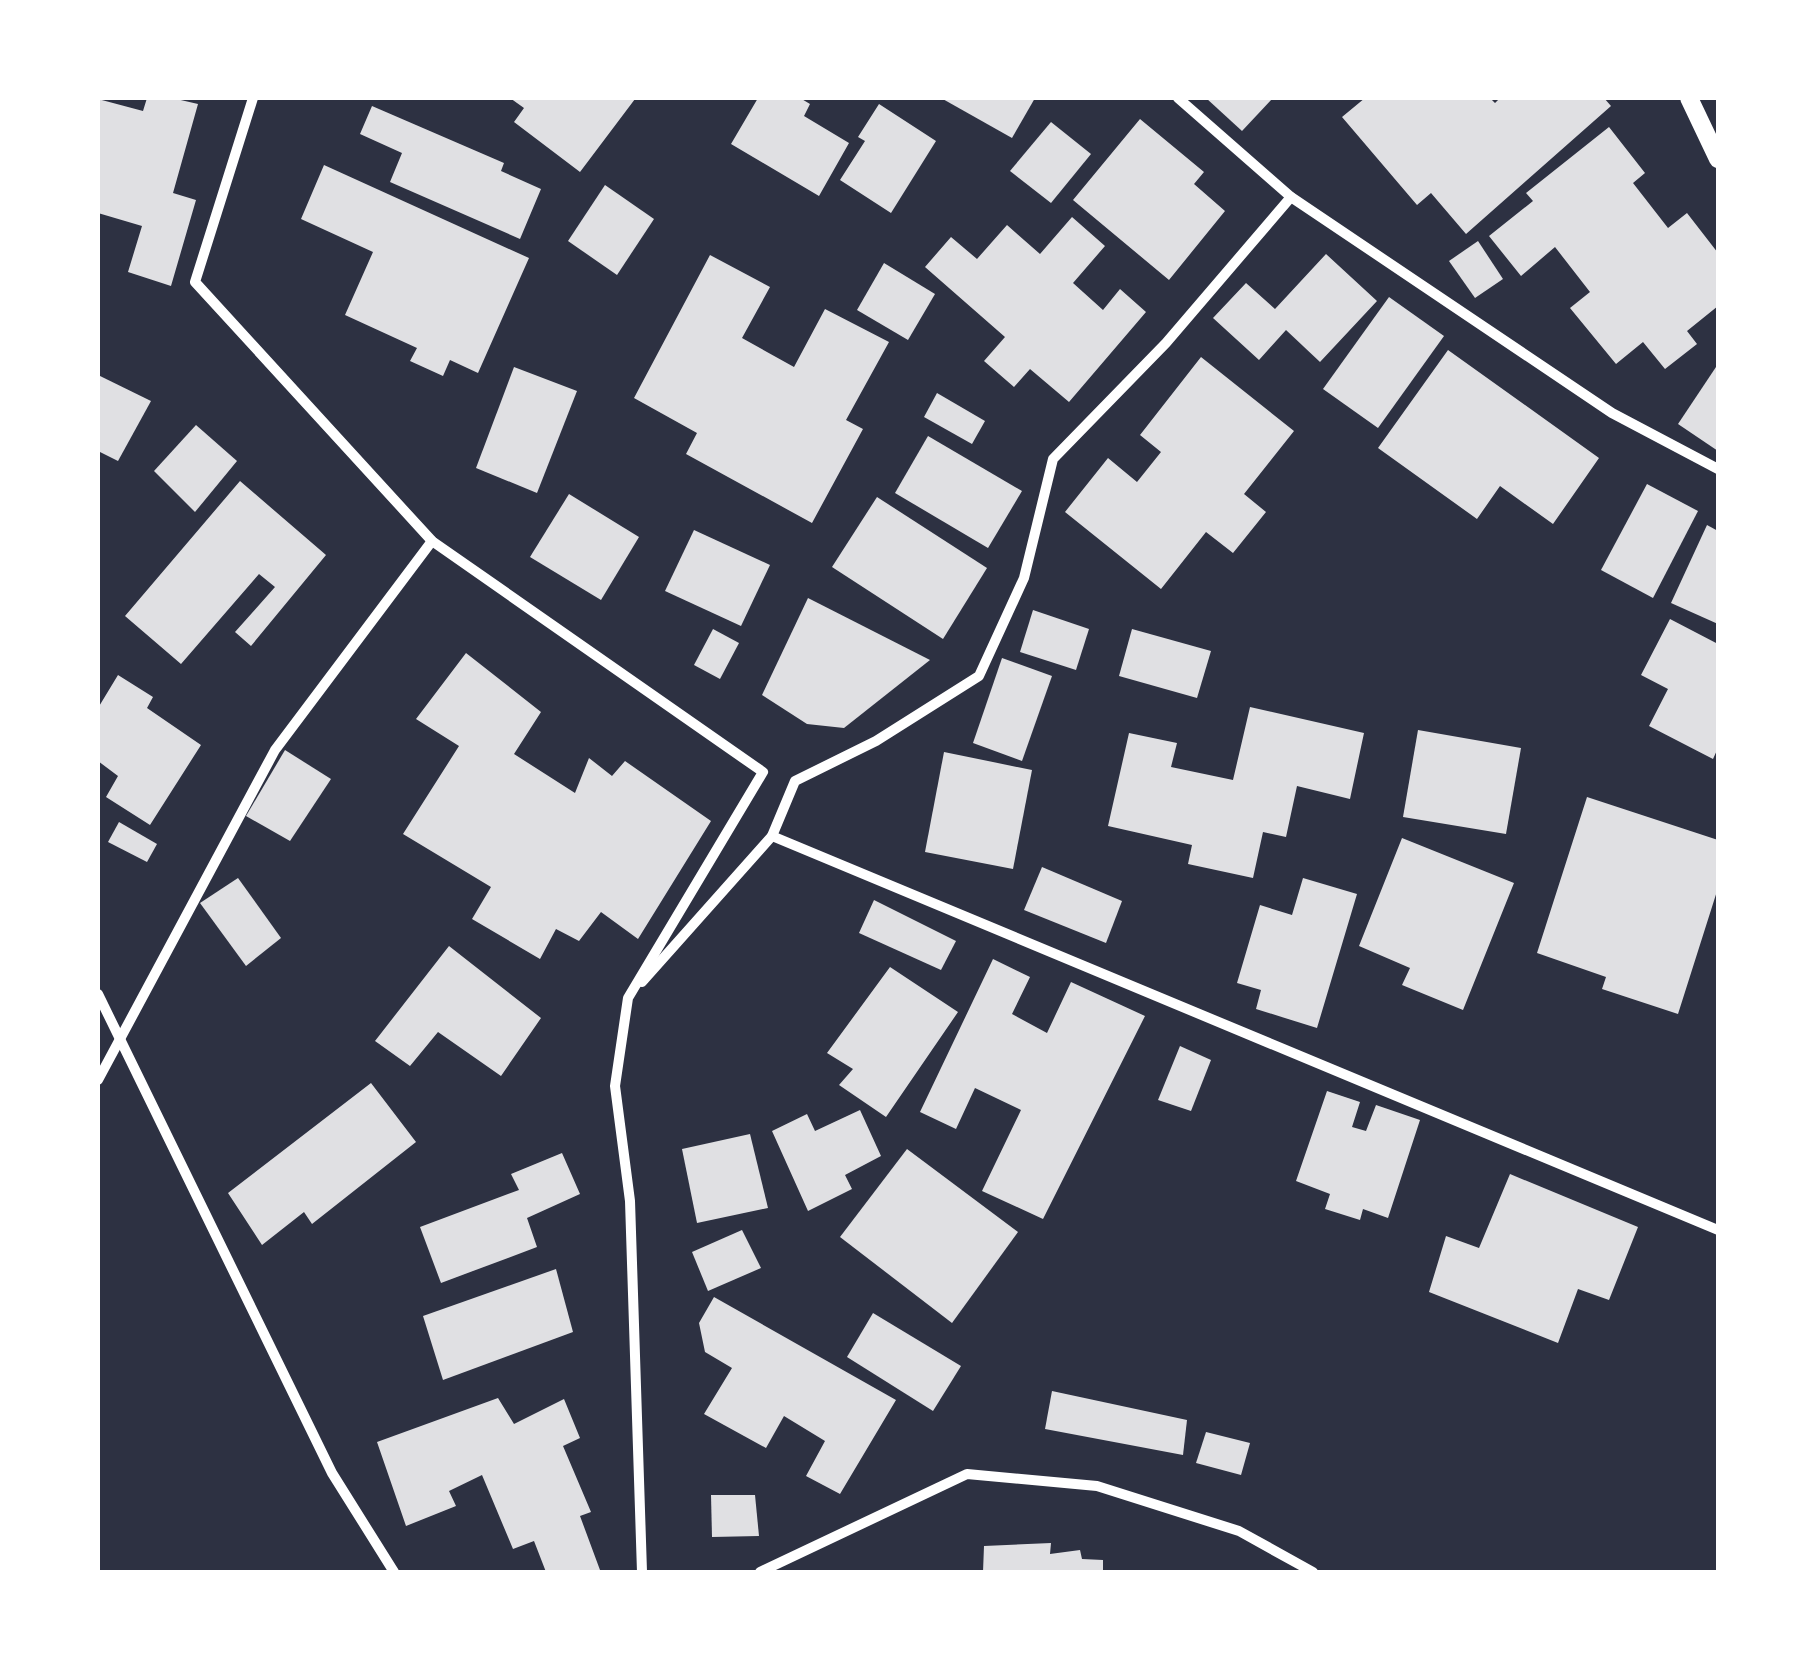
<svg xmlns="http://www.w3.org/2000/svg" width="1816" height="1670" font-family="'Nunito Sans',sans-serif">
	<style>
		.building { fill: #e0e0e3 }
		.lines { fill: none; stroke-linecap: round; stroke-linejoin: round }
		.minor { stroke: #fff; stroke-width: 10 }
		.tertiary { stroke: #fff; stroke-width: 18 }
	</style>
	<rect width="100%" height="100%" fill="#2d3142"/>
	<!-- building -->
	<g class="building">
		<path d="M147 98H172L198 104 173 193 196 200 171 286 128 272 142 226 98 213V99L143 111Z"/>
		<path d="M510 98H633L635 99 580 172 514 122 524 108Z"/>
		<path d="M758 98H800L810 104 804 116 849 143 819 196 731 144Z"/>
		<path d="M941 98H1035L1012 138Z"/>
		<path d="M1206 98H1273L1242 131Z"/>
		<path d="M1365 98H1490L1495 103 1500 98H1604L1611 106 1466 234 1431 193 1417 205 1342 117Z"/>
		<path d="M879 104 936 141 891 213 840 180 865 141 858 137Z"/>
		<path d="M372 106 504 163 501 171 541 189 520 239 390 182 402 153 360 134Z"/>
		<path d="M1140 119 1204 172 1194 184 1225 211 1169 280 1073 200Z"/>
		<path d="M1051 122 1091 154 1051 203 1010 171Z"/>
		<path d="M1609 127 1645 173 1633 183 1668 228 1687 213 1718 253V306L1687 331 1697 344 1665 369 1643 342 1616 364 1570 308 1590 292 1555 247 1521 276 1489 236 1533 201 1526 193Z"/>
		<path d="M324 165 529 258 478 373 450 360 443 376 410 361 417 348 345 315 373 252 301 219Z"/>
		<path d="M605 185 654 219 617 275 568 241Z"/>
		<path d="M1072 217 1105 246 1073 283 1103 310 1120 289 1146 312 1069 402 1030 369 1014 387 984 361 1005 337 925 267 951 237 977 259 1007 225 1040 254Z"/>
		<path d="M1478 241 1503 279 1475 298 1449 261Z"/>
		<path d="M1326 254 1377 301 1320 362 1286 330 1259 360 1213 318 1246 283 1275 309Z"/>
		<path d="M710 255 770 287 742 338 794 367 825 309 889 342 846 420 863 429 812 523 686 454 697 433 634 398Z"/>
		<path d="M884 263 935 294 908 340 857 310Z"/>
		<path d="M1389 297 1444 336 1378 428 1323 389Z"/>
		<path d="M1448 350 1599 458 1553 524 1500 486 1477 519 1378 448Z"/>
		<path d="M1201 357 1294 431 1244 494 1266 512 1233 553 1206 532 1161 589 1065 512 1108 458 1137 482 1161 452 1140 435Z"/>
		<path d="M514 367 577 391 537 493 476 468Z"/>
		<path d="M1716 367 1718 368V451L1678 424Z"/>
		<path d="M98 375 151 401 118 461 98 451Z"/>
		<path d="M937 393 985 421 972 444 924 417Z"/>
		<path d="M196 425 237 461 195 512 154 471Z"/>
		<path d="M928 436 1022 491 988 548 895 493Z"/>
		<path d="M240 481 326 555 251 646 235 632 275 587 259 574 181 664 125 616Z"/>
		<path d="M1647 484 1698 511 1653 598 1601 570Z"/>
		<path d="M569 494 639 537 601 600 530 557Z"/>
		<path d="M877 497 987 568 943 639 832 567Z"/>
		<path d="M1707 525 1718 531V624L1671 603Z"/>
		<path d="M694 530 770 565 741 626 665 591Z"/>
		<path d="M808 598 930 660 844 728 807 724 762 695Z"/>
		<path d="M1033 610 1089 629 1076 670 1020 652Z"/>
		<path d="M1670 619 1718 644V748L1713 759 1649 726 1668 689 1641 675Z"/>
		<path d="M713 629 739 643 720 679 694 665Z"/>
		<path d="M1132 629 1211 651 1197 698 1119 676Z"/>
		<path d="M466 653 541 712 514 754 575 793 589 758 612 776 625 761 711 821 638 939 601 912 579 941 556 929 540 959 472 919 491 887 403 834 459 746 416 719Z"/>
		<path d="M1002 658 1052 676 1022 761 973 743Z"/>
		<path d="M118 675 153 697 147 708 201 745 150 825 106 797 118 776 98 761V708Z"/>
		<path d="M1250 707 1364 733 1350 799 1297 786 1286 837 1263 832 1253 878 1188 864 1192 845 1108 826 1129 733 1177 743 1171 767 1233 780Z"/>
		<path d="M1418 730 1521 748 1506 834 1403 817Z"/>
		<path d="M285 750 331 779 290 841 246 816Z"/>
		<path d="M944 752 1032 770 1013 869 925 852Z"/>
		<path d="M1587 797 1718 840V888L1678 1014 1602 989 1606 977 1537 953Z"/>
		<path d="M119 822 157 844 147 862 108 842Z"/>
		<path d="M1402 838 1514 883 1463 1010 1402 985 1410 968 1359 946Z"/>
		<path d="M1042 867 1122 901 1106 943 1024 910Z"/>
		<path d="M238 878 281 938 246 966 200 903Z"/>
		<path d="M1303 878 1357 894 1317 1028 1256 1009 1261 990 1237 983 1260 905 1292 915Z"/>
		<path d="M874 900 956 941 941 970 859 933Z"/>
		<path d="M449 946 541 1018 501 1076 438 1032 410 1066 375 1041Z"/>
		<path d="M993 959 1030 977 1012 1014 1047 1033 1071 982 1145 1016 1043 1219 982 1191 1021 1110 975 1088 956 1129 920 1112Z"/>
		<path d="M890 967 958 1012 886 1117 839 1085 853 1069 827 1053Z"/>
		<path d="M1180 1046 1211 1060 1191 1111 1158 1100Z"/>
		<path d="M371 1083 416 1142 312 1224 304 1212 262 1245 228 1193Z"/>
		<path d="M1327 1091 1360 1102 1352 1127 1366 1131 1376 1105 1420 1120 1388 1218 1363 1209 1360 1220 1325 1209 1330 1194 1296 1181Z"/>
		<path d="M860 1110 881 1156 845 1175 852 1189 808 1211 772 1131 807 1114 815 1131Z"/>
		<path d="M750 1134 768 1208 697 1223 682 1149Z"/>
		<path d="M907 1149 1018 1232 952 1323 840 1237Z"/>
		<path d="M562 1153 580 1194 527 1218 537 1247 441 1283 420 1227 519 1190 511 1174Z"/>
		<path d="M1510 1174 1638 1227 1609 1300 1578 1289 1558 1343 1429 1292 1446 1236 1479 1248Z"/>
		<path d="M742 1230 761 1268 708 1291 692 1252Z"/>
		<path d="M556 1269 573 1332 443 1380 423 1316Z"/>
		<path d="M714 1297 896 1400 840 1494 806 1476 825 1441 784 1416 766 1448 704 1414 732 1368 705 1352 699 1323Z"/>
		<path d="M873 1313 961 1366 933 1411 847 1357Z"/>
		<path d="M1052 1391 1187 1420 1183 1455 1045 1429Z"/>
		<path d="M498 1398 514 1424 564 1399 580 1438 563 1446 591 1512 580 1516 600 1570 546 1572 534 1541 513 1549 482 1475 449 1491 456 1506 406 1526 377 1442Z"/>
		<path d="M1206 1432 1250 1443 1241 1475 1196 1463Z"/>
		<path d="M711 1495H755L759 1536 712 1537Z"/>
		<path d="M1051 1543 1050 1554 1080 1550 1082 1559 1103 1560V1572H983L984 1546Z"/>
	</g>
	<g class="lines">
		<!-- minor -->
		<g class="minor">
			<path d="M253 98 195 282 432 541 763 772 628 998 615 1086 630 1201 642 1572"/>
			<path d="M1178 98 1291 197 1612 413 1718 469"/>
			<path d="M772 836 1718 1230"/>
			<path d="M642 982 772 836 795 781 876 741 979 676 1024 578 1053 459 1166 343 1291 197"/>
			<path d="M98 994 332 1473 394 1572"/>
			<path d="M98 1080 275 750 432 541"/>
			<path d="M760 1572 967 1474 1097 1486 1239 1531 1313 1572"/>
		</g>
		<!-- tertiary -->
		<path class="tertiary" d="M1689 98 1718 159"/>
	</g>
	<!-- border -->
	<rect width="1816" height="1670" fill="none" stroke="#ffffff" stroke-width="200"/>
</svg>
